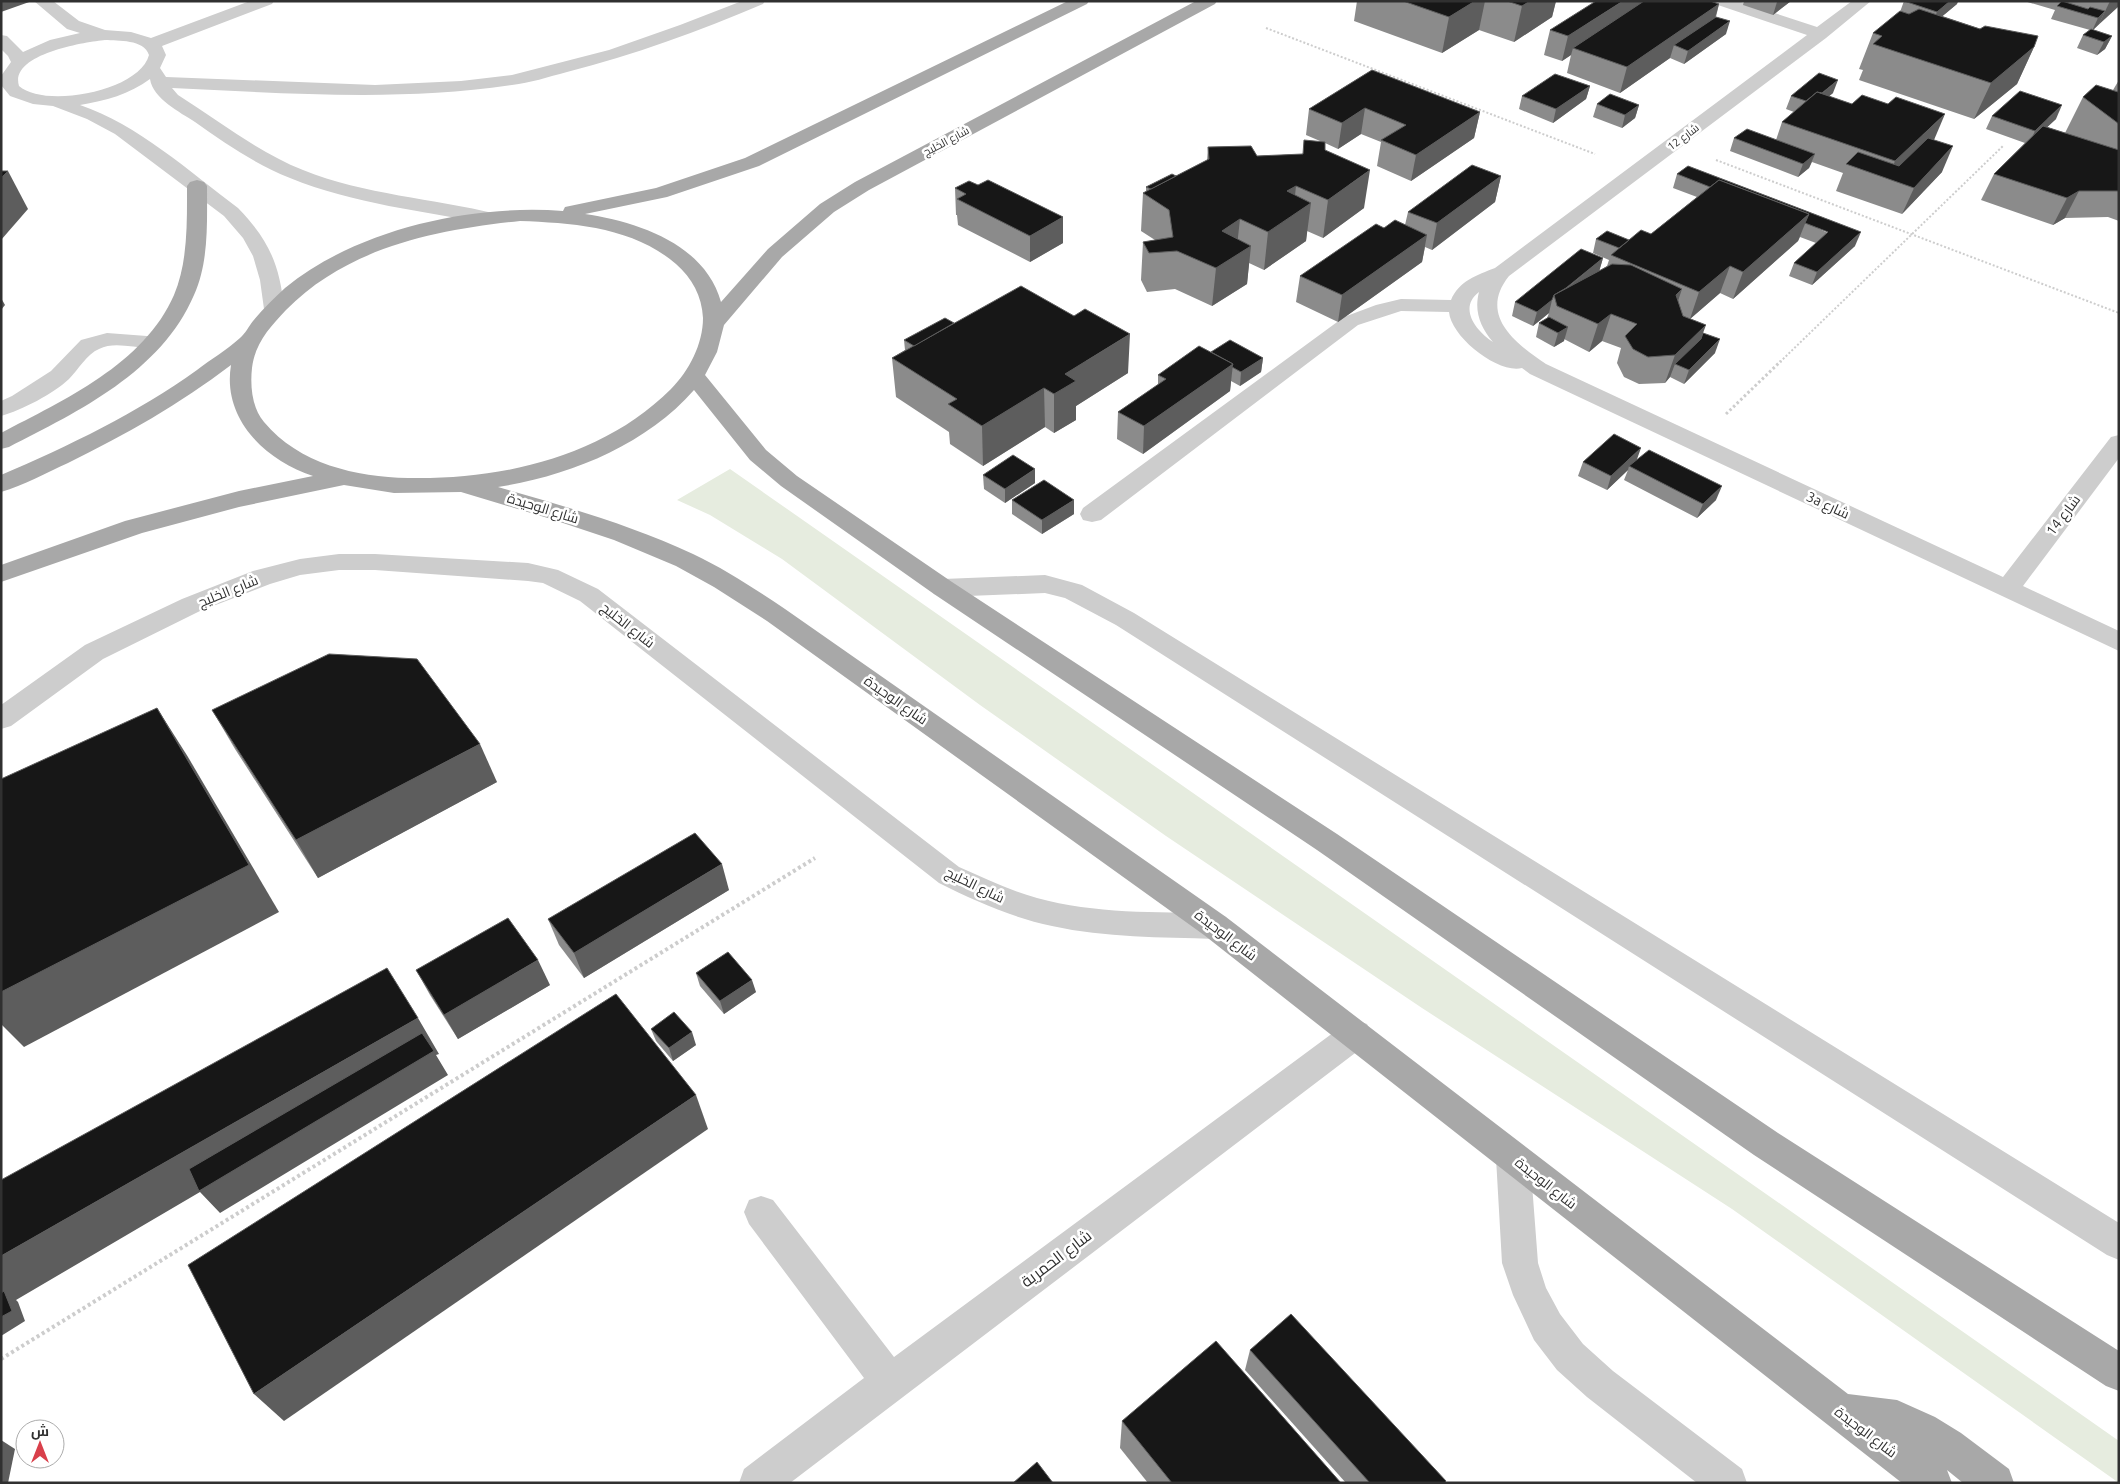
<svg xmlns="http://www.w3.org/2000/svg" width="2120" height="1484" font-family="Ubuntu,Cairo,sans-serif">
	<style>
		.green { fill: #e6ecdf }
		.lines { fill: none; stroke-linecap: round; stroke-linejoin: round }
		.path-far2 { stroke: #cdcdcd; stroke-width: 2; stroke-dasharray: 2 2; stroke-linecap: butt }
		.path-far1 { stroke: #cdcdcd; stroke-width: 3; stroke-dasharray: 2.5 2.5; stroke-linecap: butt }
		.path { stroke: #cdcdcd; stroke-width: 4; stroke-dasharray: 3 3; stroke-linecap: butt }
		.minor { fill: #cdcdcd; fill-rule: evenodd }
		.major { fill: #a8a8a8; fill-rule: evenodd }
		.wall { fill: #8b8b8b }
		.shaded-wall { fill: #5d5d5d }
		.building { fill: #171717; stroke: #5d5d5d }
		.labels { text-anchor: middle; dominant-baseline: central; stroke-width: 5; stroke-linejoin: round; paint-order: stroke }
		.far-street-label { font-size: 11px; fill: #303030; stroke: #fff }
		.street-label { font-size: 14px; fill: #303030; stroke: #fff }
		.near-street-label { font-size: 16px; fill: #303030; stroke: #fff }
	</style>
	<rect width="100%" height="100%" fill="#fff"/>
	<!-- green -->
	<path class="green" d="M730 469 2119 1441V1483L1732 1209 1422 1008 1166 836 980 705 782 559 710 515 677 500Z"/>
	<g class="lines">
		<!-- path-far2 -->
		<g class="path-far2">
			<path d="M1266 28 1595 154"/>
			<path d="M1716 160 2119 313"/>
			<path d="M1780 362 2004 145"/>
		</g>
		<!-- path-far1 -->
		<path class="path-far1" d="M1726 414 1781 361"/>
		<!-- path -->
		<path class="path" d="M1 1359 815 858"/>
		<!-- minor -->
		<g class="minor">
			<path d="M34 1H53L79 21 105 30 131 32 151 38 250 1H274L272 4 162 46 166 55 160 68 166 77 375 85 461 81 512 75 609 50 680 25 742 1H765L763 4C699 31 634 55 567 72 548 77 530 83 512 85 399 102 285 93 172 88L178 95C219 121 258 152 303 170 365 195 432 198 497 214L500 218 497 222 490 224C423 211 354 204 290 178 256 165 225 143 195 122 180 112 153 99 150 79 130 94 105 101 80 105 137 124 190 172 238 208 269 240 280 265 284 309L281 313 274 315 267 313 264 309 260 280 253 256 243 238 224 216 115 134 87 119 53 106 33 104 10 96 1 85V76L11 62 8 56 1 49V35L7 36 23 52 50 40 80 33 67 29ZM105 40C118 41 144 39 149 55 140 91 45 109 19 86 9 54 85 42 105 40Z"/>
			<path d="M1713 1H1738L1817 27 1852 1H1871L1826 38 1509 276C1478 315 1515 343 1546 364L2003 577 2111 437 2119 435V458L2023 586 2119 631V651L1530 374 1522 368C1498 374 1451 337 1449 312L1401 311 1358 325 1101 520 1092 522 1083 520 1080 514 1083 508 1344 317 1376 305 1401 299 1451 300C1459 281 1477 275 1495 268L1807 35 1715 4ZM1479 292C1474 311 1480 327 1493 342 1476 331 1458 308 1479 292Z"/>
			<path d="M107 333 160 337 163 342 160 347C140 351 117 340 99 349 87 354 78 370 69 379 53 394 22 410 1 416V401L12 396 51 371 81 340Z"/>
			<path d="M339 554H375L528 563 558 570 598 589 959 867C985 878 1010 891 1037 898 1095 914 1156 912 1215 913L1226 917 1230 926 1226 935 1215 939C1161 937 1106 938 1052 926 1013 918 975 901 939 883L580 601 543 583 528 581 375 570H339L300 575 270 584 200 611 103 659 11 726 1 729V705L85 645 182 599 253 571 300 559Z"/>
			<path d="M1045 575 1082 585 1134 613 2119 1223V1260L2107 1255 1116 625 1065 598 1045 593 943 597 934 594 930 588 934 582 943 579Z"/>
			<path d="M1356 1020 1367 1024 1372 1034 1367 1044 790 1483H739L744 1469 864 1378 749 1224 744 1212 749 1200 761 1196 773 1200 894 1357 1345 1024Z"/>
			<path d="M1513 1142 1525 1147 1530 1158 1538 1263 1546 1288 1560 1314 1583 1344 1613 1371 1742 1469 1747 1483H1697L1587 1397 1557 1370 1534 1340 1513 1295 1502 1263 1496 1158 1501 1147Z"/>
		</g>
		<!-- major -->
		<g class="major">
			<path d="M1068 1H1089L1087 4 759 166 667 197 585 214C638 222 705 244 721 302L768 249 820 204 855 182 1196 1H1217L1215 4 869 190 834 212 782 257 724 325 717 352 705 375 766 450 797 476 952 582 1337 834 1778 1133 2119 1351V1391L2106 1386 1754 1155 1317 850 934 594 781 486 750 460 694 390C646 445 569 476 498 487 564 506 631 525 693 554 725 569 755 589 785 609L1226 917 1848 1394 1897 1400 1935 1417 1961 1433 2009 1469 2014 1483H1963L1947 1470 1952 1483H1902L1204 935 767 621 714 587 676 566 614 540 551 519 461 492 394 493 344 485 239 507 142 533 1 582V565L125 521 239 491 313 476C265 460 222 419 231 365 180 404 125 435 68 463 46 473 24 485 1 492V475C69 446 137 413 197 370 211 359 227 350 240 338 245 334 249 326 253 321 263 309 274 298 285 288 357 229 471 204 563 211L565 207 656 188 745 158ZM520 221C574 223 633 227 676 264 692 278 702 296 703 318 703 344 689 371 671 389 603 457 501 480 408 478 356 477 299 464 264 422 252 408 250 386 252 368 255 343 270 327 286 310 348 247 436 230 520 221Z"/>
			<path d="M197 180 204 182 207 186C207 222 209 262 194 295 161 372 79 411 9 447L1 449V433C64 400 144 364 174 295 188 262 187 222 187 186L190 182Z"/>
		</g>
	</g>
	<!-- wall -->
	<g class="wall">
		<path d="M1357 1H1556L1552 17 1514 42 1479 30 1442 53 1354 21Z"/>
		<path d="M1744 1H1791L1773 15 1743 5Z"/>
		<path d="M1904 1H1958L1957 4 1942 16 2034 47 2017 84 1974 119 1859 80 1863 70 1859 69 1873 33 1900 12Z"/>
		<path d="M2024 1H2119V6L2093 30 2112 36 2105 49 2097 55 2077 48 2083 35 2090 30 2051 19 2055 10Z"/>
		<path d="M1719 4 1716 17 1726 34 1684 64 1670 58 1620 93 1567 73 1571 55 1562 61 1544 55 1550 30Z"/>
		<path d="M1372 70 1480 112 1474 138 1411 181 1377 166 1381 142 1361 134 1338 149 1325 143V150L1364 208 1323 238 1307 231 1306 241 1264 270 1249 263 1247 284 1212 306 1175 289 1147 292 1141 280 1143 242 1155 240 1141 231 1143 193 1146 192V187L1176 176 1207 161 1208 147 1257 156 1302 154 1320 141 1306 135 1309 109Z"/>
		<path d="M2119 80V221L2108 217 2065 218 2053 225 1981 200 1994 174 2025 143 1986 129 1992 116 2056 119 2047 127 2065 133 2083 97 2113 90Z"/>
		<path d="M1590 86 1586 99 1553 123 1519 109 1522 96Z"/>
		<path d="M1833 93 1829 96 1934 140 1942 172 1902 214 1836 191 1843 173 1812 162 1809 168 1798 177 1730 151 1734 138 1776 140 1782 122 1794 112 1786 109 1791 96Z"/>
		<path d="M1597 104 1639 105 1635 118 1622 128 1593 117Z"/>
		<path d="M1688 166 1855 246 1812 285 1789 276 1794 263 1816 243 1800 237 1798 241 1733 299 1720 293 1690 319 1703 333 1715 353 1684 384 1670 377 1665 383 1639 384 1624 377 1617 363 1621 348 1602 341 1589 352 1564 339V341L1554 347 1536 337 1539 323 1547 318 1549 313 1533 326 1512 316 1515 302 1603 258 1599 271 1607 266 1609 260 1593 253 1596 239 1629 240 1651 234 1697 197 1673 188 1677 174Z"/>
		<path d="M1501 176 1495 202 1432 250 1425 247 1422 262 1338 322 1296 302 1300 276 1384 228 1405 225 1408 212Z"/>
		<path d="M978 185 1063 217V243L1030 262 958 225 957 215H956L955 188Z"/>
		<path d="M954 323 1128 373 1076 406V420L1054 433 1045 427 983 466 950 444 949 432 896 397 892 358 905 350 904 340Z"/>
		<path d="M1211 352 1263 358 1261 372 1240 386 1231 381 1230 391 1143 454 1117 439 1118 412 1158 385V375Z"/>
		<path d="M1637 459 1716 500 1697 518 1624 480 1628 470 1607 490 1578 476 1583 462Z"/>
		<path d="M983 475 1035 483 1005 503 984 489Z"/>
		<path d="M1012 500 1074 514 1042 534 1012 514Z"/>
		<path d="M212 710 497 782 318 878 235 749Z"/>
		<path d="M729 890 584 978 559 945 548 919Z"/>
		<path d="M416 970 550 985 458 1039 430 995Z"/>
		<path d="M696 973 756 992 724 1014 700 986Z"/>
		<path d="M651 1029 696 1045 673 1061 656 1041Z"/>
		<path d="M1250 1350 1446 1481 1445 1483H1346L1245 1370Z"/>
		<path d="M1122 1421 1341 1483H1148L1120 1448Z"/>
	</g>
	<!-- shaded-wall -->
	<g class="shaded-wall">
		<path d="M1 1H32L1 12Z"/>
		<path d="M1475 1H1485L1479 30 1442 53 1449 17Z"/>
		<path d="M1530 1H1556L1552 17 1514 42 1522 6Z"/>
		<path d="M1623 1H1647L1573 48 1571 55 1562 61 1568 36Z"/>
		<path d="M1778 1H1791L1773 15 1777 2Z"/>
		<path d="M1950 1H1958L1957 4 1932 25 1937 12Z"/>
		<path d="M2110 1H2119V6L2099 24Z"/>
		<path d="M1719 4 1712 29 1674 45 1670 58 1620 93 1627 67Z"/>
		<path d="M2105 11 2099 24 2092 31 2098 18Z"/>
		<path d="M1730 21 1726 34 1684 64 1688 51Z"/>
		<path d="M2112 36 2105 49 2097 55 2104 42Z"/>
		<path d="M2034 47 2017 84 1974 119 1991 83Z"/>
		<path d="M1838 80 1833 93 1805 116 1810 103Z"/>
		<path d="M1590 86 1586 99 1553 123 1556 109Z"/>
		<path d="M1639 105 1635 118 1622 128 1625 115Z"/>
		<path d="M2062 105 2056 119 2029 144 2035 131Z"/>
		<path d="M1365 108 1361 134 1338 149 1342 123Z"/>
		<path d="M1480 112 1474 138 1411 181 1416 155Z"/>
		<path d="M1945 114 1934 140 1888 179 1895 161Z"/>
		<path d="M1953 146 1942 172 1902 214 1914 188Z"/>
		<path d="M1815 154 1809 168 1798 177 1803 164Z"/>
		<path d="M1370 170 1364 208 1323 238 1328 200Z"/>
		<path d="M8 171 28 209 1 240V178Z"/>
		<path d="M1501 176 1495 202 1432 250 1437 223Z"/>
		<path d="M1296 186 1293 215 1311 203 1306 241 1264 270 1268 232 1287 191Z"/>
		<path d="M2079 191 2065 218 2053 225 2067 198Z"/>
		<path d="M1809 214 1798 241 1733 299 1743 272Z"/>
		<path d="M1063 217V243L1030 262V236Z"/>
		<path d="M1240 219 1236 255 1251 246 1247 284 1212 306 1216 268 1222 231Z"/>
		<path d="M1861 232 1855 246 1812 285 1817 272Z"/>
		<path d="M1427 235 1422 262 1338 322 1342 295Z"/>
		<path d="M1603 258 1599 272 1557 306 1555 298Z"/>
		<path d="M1730 266 1720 293 1690 319 1699 292Z"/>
		<path d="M1682 289 1673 316 1676 295Z"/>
		<path d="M1 298 5 305 1 310Z"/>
		<path d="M1552 300 1549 313 1533 326 1537 312Z"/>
		<path d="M1611 314 1602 341 1589 352 1598 324Z"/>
		<path d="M1706 325 1696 352 1675 364 1670 377 1665 383 1675 355Z"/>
		<path d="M1568 327 1564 341 1554 347 1558 333Z"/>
		<path d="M1130 334 1128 373 1076 406V420L1054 433V394L1065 374Z"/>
		<path d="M1720 339 1715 353 1684 384 1689 370Z"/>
		<path d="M1263 358 1261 372 1240 386 1241 372Z"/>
		<path d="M1233 364 1230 391 1143 454 1144 426Z"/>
		<path d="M1044 388 1045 427 983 466 982 426Z"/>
		<path d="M1641 448 1636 462 1629 466 1628 470 1607 490 1611 476Z"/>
		<path d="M1035 469V483L1005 503V489Z"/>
		<path d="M1722 486 1716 500 1697 518 1703 504Z"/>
		<path d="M1074 500V514L1042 534V520Z"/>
		<path d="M157 708 188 757 279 912 24 1047 1 1024V992Z"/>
		<path d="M480 744 497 782 318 878 296 840Z"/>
		<path d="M722 864 729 890 584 978 574 953Z"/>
		<path d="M538 960 550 985 458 1039 444 1015Z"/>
		<path d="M752 980 756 992 724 1014 720 1001Z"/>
		<path d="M418 1018 439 1054 436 1055 448 1075 220 1213 200 1192 16 1300 18 1302 25 1321 1 1336V1256Z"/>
		<path d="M692 1032 696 1045 673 1061 669 1048Z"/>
		<path d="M696 1095 708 1129 284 1421 254 1394Z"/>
		<path d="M1 1440 15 1449 8 1483H1Z"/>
	</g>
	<!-- building -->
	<g class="building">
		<path d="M1403 1H1475L1449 17Z"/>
		<path d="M1507 1H1530L1522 6Z"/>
		<path d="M1596 1H1623L1568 36 1550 30Z"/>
		<path d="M1644 1H1710L1719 4 1627 67 1573 48Z"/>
		<path d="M1904 1H1950L1937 12Z"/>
		<path d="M2062 1 2088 9 2090 7 2105 11 2098 18 2057 6Z"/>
		<path d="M1919 9 1980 29 1985 26 2038 36 2034 47 1991 83 1873 44 1882 36 1873 33 1900 11 1909 14Z"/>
		<path d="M1716 17 1730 21 1688 51 1674 45Z"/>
		<path d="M2091 29 2112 36 2104 42 2083 35Z"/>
		<path d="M1372 70 1480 112 1416 155 1381 140 1406 125 1365 108 1342 123 1309 109Z"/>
		<path d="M1819 73 1838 80 1822 93 1817 92 1806 101 1791 96Z"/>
		<path d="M1555 74 1590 86 1556 109 1522 96Z"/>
		<path d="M2096 85 2118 92 2119 91V124L2083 97Z"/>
		<path d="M2020 91 2062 105 2035 131 1992 116Z"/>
		<path d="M1817 92 1852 104 1862 95 1888 104 1896 97 1945 114 1895 161 1782 122Z"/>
		<path d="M1610 94 1639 105 1625 115 1597 104Z"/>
		<path d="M2043 126 2119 150V191H2079L2067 198 1994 174Z"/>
		<path d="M1747 129 1815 154 1803 164 1734 138Z"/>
		<path d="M1928 138 1953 146 1914 188 1846 164 1858 152 1899 166Z"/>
		<path d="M1304 140 1325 142V150L1370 170 1328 200 1296 186 1287 191 1311 203 1268 232 1240 219 1222 231 1251 246 1216 268 1177 251 1149 253 1143 242 1173 237 1169 210 1143 193 1209 159 1208 147 1251 146 1257 156 1303 154Z"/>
		<path d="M1472 165 1501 176 1437 223 1408 212Z"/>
		<path d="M1688 166 1861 232 1817 272 1794 263 1828 232 1805 223 1809 214 1719 180 1710 187 1677 174Z"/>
		<path d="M1 171H8L1 178Z"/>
		<path d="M1172 174 1176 176 1151 189 1146 187Z"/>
		<path d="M988 180 1063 217 1030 236 957 199 966 194 955 188 969 181 978 185Z"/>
		<path d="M1719 180 1809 214 1743 272 1730 266 1699 292 1611 255 1641 230 1651 234Z"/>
		<path d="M1395 220 1427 235 1342 295 1300 276 1376 224 1384 228Z"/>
		<path d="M1607 231 1629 240 1619 248 1596 239Z"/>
		<path d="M1581 249 1603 258 1566 288 1554 295 1552 300 1537 312 1515 302Z"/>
		<path d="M1612 264 1631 265 1682 289 1676 295 1683 316 1706 325 1675 355 1648 357 1633 349 1625 336 1637 324 1611 314 1598 324 1557 306 1554 295Z"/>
		<path d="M1021 286 1074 316 1085 309 1130 334 1065 374 1076 381 1054 394 1044 388 982 426 948 404 957 399 892 358Z"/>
		<path d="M1549 317 1568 327 1558 333 1539 323Z"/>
		<path d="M945 318 954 323 914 346 904 340Z"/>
		<path d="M1703 333 1720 339 1689 370 1675 364 1701 339Z"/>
		<path d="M1230 340 1263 358 1241 372 1232 367 1233 364 1211 352Z"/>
		<path d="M1199 346 1233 364 1144 426 1118 412 1166 379 1158 375Z"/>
		<path d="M1614 434 1641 448 1611 476 1583 462Z"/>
		<path d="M1649 450 1722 486 1703 504 1629 466Z"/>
		<path d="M1013 455 1035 469 1005 489 983 475Z"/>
		<path d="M1044 480 1074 500 1042 520 1012 500Z"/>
		<path d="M329 654 417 659 480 744 296 840 212 710Z"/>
		<path d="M157 708 249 865 1 992V779Z"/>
		<path d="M695 833 722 864 574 953 548 919Z"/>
		<path d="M508 918 538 960 444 1015 416 970Z"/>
		<path d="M728 952 752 980 720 1001 696 973Z"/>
		<path d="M387 968 418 1018 1 1256V1180Z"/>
		<path d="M616 994 696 1095 254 1394 188 1265Z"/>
		<path d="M674 1012 692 1032 669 1048 651 1029Z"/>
		<path d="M422 1033 434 1051 199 1191 189 1169Z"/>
		<path d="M4 1291 12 1311 1 1317V1293Z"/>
		<path d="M1291 1314 1446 1481 1444 1483H1370L1250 1350Z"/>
		<path d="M1216 1341 1341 1483H1172L1122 1421Z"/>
		<path d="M1037 1462 1053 1483H1013Z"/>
	</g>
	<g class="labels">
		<!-- far-street labels -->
		<g class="far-street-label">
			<text transform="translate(1683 137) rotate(-37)">شارع 12</text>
			<text transform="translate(946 141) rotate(-28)">شارع الخليج</text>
		</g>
		<!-- street labels -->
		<g class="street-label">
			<text transform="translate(1828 505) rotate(25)">3a شارع</text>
			<text transform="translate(543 508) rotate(17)">شارع الوحيدة</text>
			<text transform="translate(2063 515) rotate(-53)">شارع 14</text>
			<text transform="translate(228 591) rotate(-22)">شارع الخليج</text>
			<text transform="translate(628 625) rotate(38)">شارع الخليج</text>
			<text transform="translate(896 700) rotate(35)">شارع الوحيدة</text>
			<text transform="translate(975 885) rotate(26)">شارع الخليج</text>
			<text transform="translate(1226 935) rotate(37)">شارع الوحيدة</text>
			<text transform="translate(1546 1183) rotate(38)">شارع الوحيدة</text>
			<text transform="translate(1866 1432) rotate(37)">شارع الوحيدة</text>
		</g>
		<!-- near-street labels -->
		<g class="near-street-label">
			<text transform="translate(1056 1258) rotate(-37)">شارع الحمرية</text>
		</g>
	</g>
	<!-- border -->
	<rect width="2120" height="1484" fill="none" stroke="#303030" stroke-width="5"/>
	<!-- north arrow -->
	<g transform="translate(40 1444)"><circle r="24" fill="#ffffff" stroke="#acacac"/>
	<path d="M0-4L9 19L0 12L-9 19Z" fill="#d9404b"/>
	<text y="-8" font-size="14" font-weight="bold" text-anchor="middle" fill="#303030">ش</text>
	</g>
</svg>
